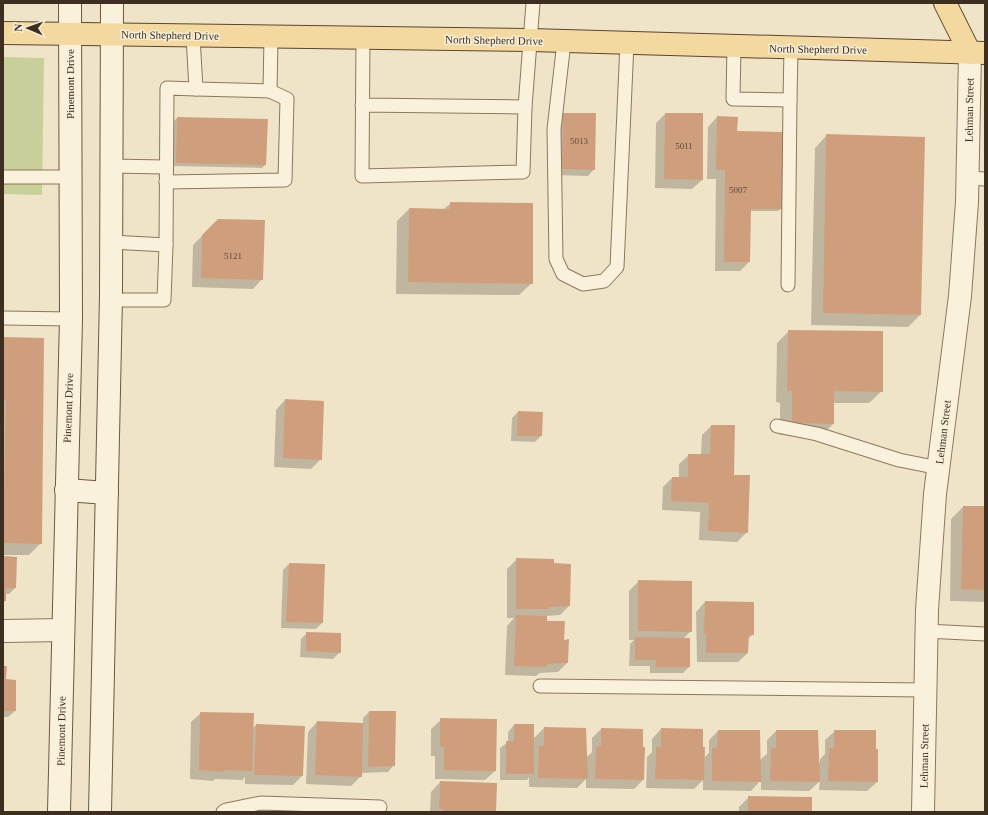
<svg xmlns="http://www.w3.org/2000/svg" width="988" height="815" font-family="'Times New Roman',serif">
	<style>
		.green { fill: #c9cf9b }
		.shadow { fill: #0003 }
		.building { fill: #cf9f7d }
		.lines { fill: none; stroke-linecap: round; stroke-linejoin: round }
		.lane-casing { stroke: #8d765c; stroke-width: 15 }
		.street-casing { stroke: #8d765c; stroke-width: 24 }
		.secondary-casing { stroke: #6f573f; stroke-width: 24 }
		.primary-casing { stroke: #5b4430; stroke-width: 24 }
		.lane { stroke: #faf1dc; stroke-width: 13 }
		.street { stroke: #faf1dc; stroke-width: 22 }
		.secondary { stroke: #faf1dc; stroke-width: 22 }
		.primary { stroke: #f3d9a0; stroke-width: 22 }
		.labels { text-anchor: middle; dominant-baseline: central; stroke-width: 3; stroke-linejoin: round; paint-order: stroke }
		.number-label { font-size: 9px; fill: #624a37 }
		.street-label { font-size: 11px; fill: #3d2e20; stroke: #f7eed8 }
	</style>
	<rect width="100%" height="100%" fill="#f0e4c8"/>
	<!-- green -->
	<path class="green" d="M3 57 44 58 42 195 3 194Z"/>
	<!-- shadow -->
	<g class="shadow">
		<path d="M563 114 594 169 588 176 556 175 557 120Z"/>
		<path d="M665 114 702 180 692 189 655 188 656 123Z"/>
		<path d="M717 117 736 132 781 209 778 211H750L749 262 740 271H715L716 179H707L708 127Z"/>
		<path d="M177 118 265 165 262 168 174 166V121Z"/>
		<path d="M827 135 920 315 908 327 811 325 815 148Z"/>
		<path d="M451 203 532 283 519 295 396 294 397 221 409 209H444Z"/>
		<path d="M203 235 262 279 253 289 192 287 193 245Z"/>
		<path d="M789 331 882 391 869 403H833V424L821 436 780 435V403L776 402 777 343Z"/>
		<path d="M3 338 41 543 29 555H3Z"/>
		<path d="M285 400 321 459 311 469 274 467 276 410Z"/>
		<path d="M518 412 541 436 535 442 511 441 512 418Z"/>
		<path d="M711 426 733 476 747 532 737 542 699 540 700 512 662 510 663 487 672 478H679V464L689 455H701L702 435Z"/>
		<path d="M963 507H985V602L950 601 951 519Z"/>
		<path d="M3 557 15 588 9 594H5V601L3 603Z"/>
		<path d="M517 559 553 564 569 606 560 615 546 616V622L563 641 567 663 558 672 540 673 536 676 505 675 507 626 514 618H507V569Z"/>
		<path d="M289 564 322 623 316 629 281 628 283 570Z"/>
		<path d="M639 581 691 631 683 639 689 667 683 673H650V666H629L630 644 634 640H629V591Z"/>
		<path d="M705 602 753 634 748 639V653L738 662H697L696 612Z"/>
		<path d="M307 633 340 652 333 659 300 657 301 639Z"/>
		<path d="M3 667 15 711 8 717H3Z"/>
		<path d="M369 712 394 765 388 772 361 773V776L351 786 306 784 308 732 317 722 363 724V718Z"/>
		<path d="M201 713 252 729 256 725 302 776 293 785 245 784V777L242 780 215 779 213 781 190 779 191 722Z"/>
		<path d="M441 720 495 771 485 780 435 779V756H431V729Z"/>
		<path d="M514 725H533V739L544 728 586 758 592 752V738L601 729 642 748 643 780 634 789 586 788V779L577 788 529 787V777L527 780H500V748L508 742V732Z"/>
		<path d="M661 729 702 748 704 758 709 753V740L718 731 760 760 767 754V740L776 731 820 763V759L825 754V740L835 731 877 782 867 791 819 790 820 781 809 791 761 790V780L751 791 703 790V780L694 789 646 788 647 757 652 752V739Z"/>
		<path d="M440 782 495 812H430L431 792Z"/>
		<path d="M749 797 811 812H739V807Z"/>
	</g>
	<!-- building -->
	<g class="building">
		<path d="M563 113H596L595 170 562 169Z"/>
		<path d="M665 113H703V180L664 179Z"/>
		<path d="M717 116 738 117 737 131 783 132 782 209H751L750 262H724L725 170H716Z"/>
		<path d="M177 117 268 119 266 165 176 163Z"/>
		<path d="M826 134 925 137 921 315 823 313Z"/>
		<path d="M450 202 533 203V284L408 282 409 208 450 209Z"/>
		<path d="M218 219 265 220 263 280 201 278 202 235Z"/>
		<path d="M788 330 883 331V392L834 391V424L792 423V391H787Z"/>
		<path d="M3 337 44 338 42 544 3 543 6 400H3Z"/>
		<path d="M285 399 324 401 322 460 283 458Z"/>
		<path d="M518 411 543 412 542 436H517Z"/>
		<path d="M711 425H735L734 475H750L748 533 708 531 709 503 671 501 672 477H688V454H710Z"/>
		<path d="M963 506H985V590L961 589Z"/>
		<path d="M3 556 17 557 16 588H6V601H3Z"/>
		<path d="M516 558 554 559V563L571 564 570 606 548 607V609H516Z"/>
		<path d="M289 563 325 564 323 623 286 622Z"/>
		<path d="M638 580 692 581V632L638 631Z"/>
		<path d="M705 601 754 602V635H749L748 653H706V634H704Z"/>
		<path d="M516 615 547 616V621H565L564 640 569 639 568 663 547 664V667L514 666Z"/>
		<path d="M306 632 341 633V653L306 651Z"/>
		<path d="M635 637 690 638V667H655L656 660H635Z"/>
		<path d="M3 666H7L6 679 16 680V711H3Z"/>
		<path d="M369 711H396L395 766 368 767Z"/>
		<path d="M200 712 254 713 252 771 224 770V772L199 770Z"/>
		<path d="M440 718 497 719 496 771 444 770V747H440Z"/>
		<path d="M317 721 363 723 362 777 315 775Z"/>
		<path d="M256 724 305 726 303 776 254 775Z"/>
		<path d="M514 724H534V774H506V741H514Z"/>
		<path d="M544 727 586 728 588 779 538 778 539 746H544Z"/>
		<path d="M601 728 643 729V747H645L644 780 595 779 596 747 601 746Z"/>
		<path d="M661 728 703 729V747H705L704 780 655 779 656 747H661Z"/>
		<path d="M718 730H760L761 782 712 781V748H717Z"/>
		<path d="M776 730H818L820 782 770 781 771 748H776Z"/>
		<path d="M834 730H876V749H878V782L828 781 829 748H834Z"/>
		<path d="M440 781 497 783 496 812H443V809H439Z"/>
		<path d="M748 796 812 797V812H748Z"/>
	</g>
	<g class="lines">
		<defs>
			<g id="lane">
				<path d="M564 42 554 129 556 259 563 274 583 284 604 281 617 267 627 43"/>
				<path d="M734 47 733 99 790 100 791 49"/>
				<path d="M196 89 270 91 271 37"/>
				<path d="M362 105 525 107 523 172 362 176 363 39"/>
				<path d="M525 107 533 3"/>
				<path d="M111 166 165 167"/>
				<path d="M3 177H70"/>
				<path d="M968 178 985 179"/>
				<path d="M166 182 285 180 287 99 270 91"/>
				<path d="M111 242 166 245 167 88 196 89 193 36"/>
				<path d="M788 285 790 100"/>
				<path d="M111 300H164L166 245"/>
				<path d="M3 318 71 319"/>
				<path d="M777 426 817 434 899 460 939 468"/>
				<path d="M926 631 985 634"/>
				<path d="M540 686 925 690"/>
				<path d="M223 812 226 810 261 803 380 807"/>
			</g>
			<g id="street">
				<path d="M3 631 63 630"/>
				<path d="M923 812 927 610 935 494 960 296 967 202 970 53"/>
			</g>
			<g id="secondary">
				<path d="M66 490 107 493"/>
				<path d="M59 812 71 319 70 3"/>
				<path d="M100 812 111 296 112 3"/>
			</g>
			<g id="primary">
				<path d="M945 3 970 53"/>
				<path d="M3 33 531 40 985 53"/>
			</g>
		</defs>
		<!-- lane casing -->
		<use href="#lane" class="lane-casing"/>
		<!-- street casing -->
		<use href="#street" class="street-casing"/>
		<!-- secondary casing -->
		<use href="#secondary" class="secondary-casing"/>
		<!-- primary casing -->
		<use href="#primary" class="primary-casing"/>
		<!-- lane -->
		<use href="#lane" class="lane"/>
		<!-- street -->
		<use href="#street" class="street"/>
		<!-- secondary -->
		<use href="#secondary" class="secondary"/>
		<!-- primary -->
		<use href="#primary" class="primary"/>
	</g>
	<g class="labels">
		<!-- number labels -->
		<g class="number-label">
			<text x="579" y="141">5013</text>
			<text x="684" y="146">5011</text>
			<text x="738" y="190">5007</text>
			<text x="233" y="256">5121</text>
		</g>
		<!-- street labels -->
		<g class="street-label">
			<text transform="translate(170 35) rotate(1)">North Shepherd Drive</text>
			<text transform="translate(494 40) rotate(1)">North Shepherd Drive</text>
			<text transform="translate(818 49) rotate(1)">North Shepherd Drive</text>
			<text transform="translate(70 84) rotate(-90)">Pinemont Drive</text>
			<text transform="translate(969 110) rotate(-89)">Lehman Street</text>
			<text transform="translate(68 408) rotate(-88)">Pinemont Drive</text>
			<text transform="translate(943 432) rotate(-83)">Lehman Street</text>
			<text transform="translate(61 731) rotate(-89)">Pinemont Drive</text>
			<text transform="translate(924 756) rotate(-89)">Lehman Street</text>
		</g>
	</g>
	<!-- border -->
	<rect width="988" height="815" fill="none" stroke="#3d2e20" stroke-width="8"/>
	<!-- north arrow -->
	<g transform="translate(28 28) rotate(272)" stroke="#f7eed8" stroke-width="3" paint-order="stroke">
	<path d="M0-3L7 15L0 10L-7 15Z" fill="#3d2e20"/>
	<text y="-6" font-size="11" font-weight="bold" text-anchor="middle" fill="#3d2e20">N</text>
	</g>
</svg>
